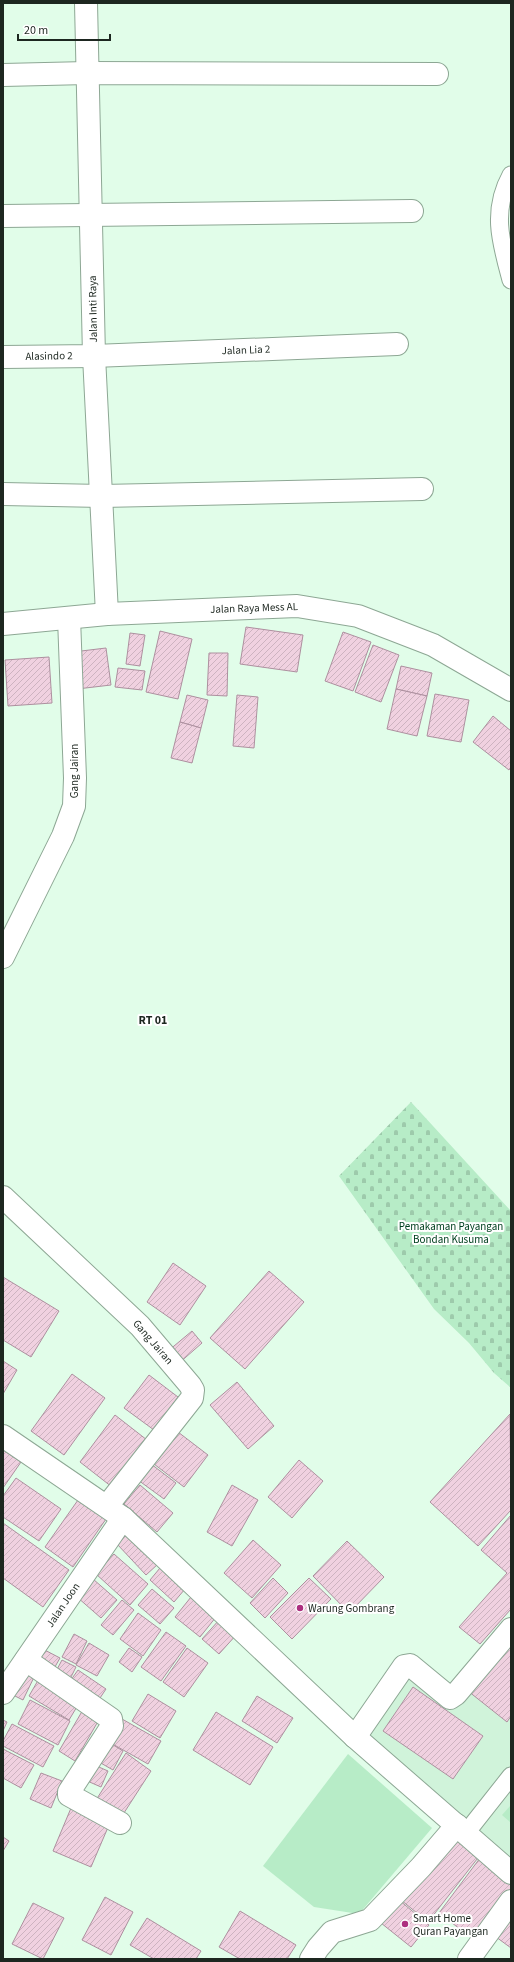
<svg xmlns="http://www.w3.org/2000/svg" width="514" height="1962" font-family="'Source Sans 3',sans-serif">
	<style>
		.built { fill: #d0f3da }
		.grass { fill: #b7ecc7 }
		.cemetery { fill: url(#cemetery-stones) }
		.building { fill: url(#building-hatch); stroke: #ad909f }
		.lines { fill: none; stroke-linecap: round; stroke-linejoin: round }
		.service-casing { stroke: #8da794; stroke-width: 19 }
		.minor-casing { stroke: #8da794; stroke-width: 24 }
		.tertiary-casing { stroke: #8da794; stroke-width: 24 }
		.service { stroke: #fff; stroke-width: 17 }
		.minor { stroke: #fff; stroke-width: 22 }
		.tertiary { stroke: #fff; stroke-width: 22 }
		.poi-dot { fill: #ad2f7f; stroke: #fff; stroke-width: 1.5 }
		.labels { text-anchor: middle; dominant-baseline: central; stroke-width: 4; stroke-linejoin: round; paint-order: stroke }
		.street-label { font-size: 11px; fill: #1d2720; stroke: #fff }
		.park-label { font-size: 11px; fill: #00401f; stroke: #fff }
		.poi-label { font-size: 11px; fill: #1d2720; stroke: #fff; text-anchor: start }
		.neighbourhood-label { font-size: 12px; font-weight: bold; fill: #1d2720; stroke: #fff }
	</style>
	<defs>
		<pattern id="cemetery-stones" width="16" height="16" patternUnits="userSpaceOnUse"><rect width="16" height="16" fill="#b7ecc7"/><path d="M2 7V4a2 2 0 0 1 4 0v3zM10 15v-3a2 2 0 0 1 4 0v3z" fill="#9dcaab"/></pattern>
		<pattern id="building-hatch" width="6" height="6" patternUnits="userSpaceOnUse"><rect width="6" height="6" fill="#f0d1e0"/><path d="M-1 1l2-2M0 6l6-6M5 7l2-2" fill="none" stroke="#cdb3c0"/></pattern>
	</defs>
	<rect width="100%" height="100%" fill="#e1fde9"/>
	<!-- built -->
	<path class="built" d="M511 1632V1865L366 1734 410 1674 451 1706Z"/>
	<!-- grass -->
	<g class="grass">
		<path d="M348 1754 432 1828 359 1914 314 1907 263 1866Z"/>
		<path d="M511 1805V1823L502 1815Z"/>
	</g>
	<!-- cemetery -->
	<path class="cemetery" d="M411 1102 511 1211V1388L494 1373 469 1343 434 1309 339 1176Z"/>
	<!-- building -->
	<g class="building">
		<path d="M246 627 303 635 297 672 240 664Z"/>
		<path d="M160 631 192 639 178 699 146 692Z"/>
		<path d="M343 632 371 642 353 691 325 681Z"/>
		<path d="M130 633 145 635 140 666 126 664Z"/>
		<path d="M373 645 399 655 381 702 355 692Z"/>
		<path d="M106 648 111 685 77 689 73 652Z"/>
		<path d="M209 653H228L227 696 207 695Z"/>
		<path d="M49 657 52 703 8 706 5 660Z"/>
		<path d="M401 666 432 673 427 696 396 689Z"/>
		<path d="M118 668 145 671 142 690 115 687Z"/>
		<path d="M396 689 427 696 417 736 387 729Z"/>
		<path d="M435 694 469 700 461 742 427 736Z"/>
		<path d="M187 695 208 700 201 728 180 722Z"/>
		<path d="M237 695 258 697 254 748 233 746Z"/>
		<path d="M493 716 511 731V767L509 770 473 742Z"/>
		<path d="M180 722 201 728 192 763 171 758Z"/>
		<path d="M173 1263 206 1286 180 1325 147 1302Z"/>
		<path d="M269 1271 304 1302 245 1369 210 1338Z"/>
		<path d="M3 1277 59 1311 31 1357 3 1340Z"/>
		<path d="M192 1331 202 1343 178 1364 168 1351Z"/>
		<path d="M3 1361 17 1370 3 1394Z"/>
		<path d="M72 1374 105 1398 64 1455 31 1431Z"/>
		<path d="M149 1375 178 1397 154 1430 124 1408Z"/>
		<path d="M237 1382 274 1426 248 1449 210 1405Z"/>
		<path d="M510 1414 511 1510 478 1546 430 1502Z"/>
		<path d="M115 1415 147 1440 112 1487 80 1462Z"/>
		<path d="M178 1432 208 1455 184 1487 154 1464Z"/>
		<path d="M3 1450 21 1462 3 1488Z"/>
		<path d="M299 1460 323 1481 292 1518 268 1497Z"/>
		<path d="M151 1464 176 1483 164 1499 138 1480Z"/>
		<path d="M16 1478 61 1509 39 1541 3 1517V1496Z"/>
		<path d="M140 1485 173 1513 157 1532 124 1504Z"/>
		<path d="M232 1485 258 1500 232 1546 207 1532Z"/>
		<path d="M78 1500 106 1519 73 1567 45 1547Z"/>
		<path d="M511 1515V1609L480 1644 459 1627 507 1573 481 1550Z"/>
		<path d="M3 1523 69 1570 43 1607 3 1578Z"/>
		<path d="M128 1533 158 1564 146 1575 117 1544Z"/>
		<path d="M253 1540 281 1565 252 1598 224 1573Z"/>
		<path d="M347 1541 384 1577 349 1613 313 1576Z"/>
		<path d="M114 1554 148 1584 130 1605 96 1574Z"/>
		<path d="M160 1568 185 1589 174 1602 150 1580Z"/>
		<path d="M273 1578 288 1593 265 1618 250 1603Z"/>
		<path d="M309 1578 331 1599 292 1639 270 1617Z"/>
		<path d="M93 1579 117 1600 101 1618 77 1597Z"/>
		<path d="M152 1589 174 1608 160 1624 138 1605Z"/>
		<path d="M191 1597 216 1617 200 1637 175 1617Z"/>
		<path d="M122 1600 134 1610 113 1635 101 1625Z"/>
		<path d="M138 1613 161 1630 143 1656 120 1639Z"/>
		<path d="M220 1619 237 1634 219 1654 202 1639Z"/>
		<path d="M166 1632 186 1646 161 1681 141 1667Z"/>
		<path d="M74 1634 87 1641 76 1664 62 1657Z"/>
		<path d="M511 1638V1716L507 1722 468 1691Z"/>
		<path d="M89 1643 109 1655 97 1676 76 1665Z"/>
		<path d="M39 1647 60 1658 52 1672 31 1661Z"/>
		<path d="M129 1648 142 1657 132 1672 119 1662Z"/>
		<path d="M187 1648 208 1663 184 1697 163 1682Z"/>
		<path d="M62 1660 76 1667 68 1683 54 1675Z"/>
		<path d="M25 1665 37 1671 23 1700 11 1694Z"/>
		<path d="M78 1670 106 1689 96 1704 68 1684Z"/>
		<path d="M40 1677 81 1700 69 1720 29 1696Z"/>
		<path d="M413 1687 483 1736 453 1779 383 1731Z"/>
		<path d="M148 1694 176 1711 160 1738 132 1721Z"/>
		<path d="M257 1696 293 1718 277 1743 242 1721Z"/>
		<path d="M30 1700 70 1721 58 1745 18 1724Z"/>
		<path d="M84 1708 100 1718 75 1761 59 1751Z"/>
		<path d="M216 1712 273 1747 250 1785 193 1750Z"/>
		<path d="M122 1719 161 1741 148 1764 109 1742Z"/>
		<path d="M3 1720 7 1722 3 1731Z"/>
		<path d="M12 1724 54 1746 43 1767 3 1746V1741Z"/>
		<path d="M110 1743 123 1751 113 1770 99 1762Z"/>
		<path d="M3 1749 34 1765 21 1788 3 1778Z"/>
		<path d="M126 1753 151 1771 122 1816 96 1800Z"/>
		<path d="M92 1764 108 1771 101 1787 85 1780Z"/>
		<path d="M41 1773 62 1781 51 1808 30 1799Z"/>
		<path d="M71 1808 109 1825 91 1867 53 1851Z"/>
		<path d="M453 1832 481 1854 428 1922 401 1900Z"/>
		<path d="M3 1837 9 1841 3 1851Z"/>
		<path d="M483 1854 511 1879V1888L473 1939 439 1913Z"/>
		<path d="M105 1897 133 1912 111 1955 82 1940Z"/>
		<path d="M399 1900 429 1925 411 1947 381 1923Z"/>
		<path d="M33 1903 64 1918 43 1959 12 1944Z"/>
		<path d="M511 1907V1948L492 1934Z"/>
		<path d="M240 1911 296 1945 287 1959H240L219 1947Z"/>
		<path d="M147 1918 201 1951 196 1959H154L130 1945Z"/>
	</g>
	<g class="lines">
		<defs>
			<g id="service">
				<path d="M511 175C491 211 501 243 511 280"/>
				<path d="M466 1833 511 1776"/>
			</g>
			<g id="minor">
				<path d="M86 3 94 356 107 614"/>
				<path d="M3 75 87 73 437 74"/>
				<path d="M3 216 412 211"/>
				<path d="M3 357 94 356 397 344"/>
				<path d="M3 494 102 496 422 489"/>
				<path d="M3 957 63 836 74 806 75 778 69 618"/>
				<path d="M3 1197 140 1326 190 1385 193 1390 192 1398 107 1506"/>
				<path d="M3 1436 123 1518 355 1737 511 1873"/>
				<path d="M26 1660 111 1719 112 1726 69 1792V1795L120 1823"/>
				<path d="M3 1693 123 1518"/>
				<path d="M355 1737 404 1666 410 1665 450 1698 456 1694 511 1629"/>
				<path d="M311 1959 318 1948 332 1932 370 1920 421 1867 457 1825"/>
				<path d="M469 1959 511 1901"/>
			</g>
			<path id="tertiary" d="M3 624 107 614 297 606 358 616 433 645 511 690"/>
		</defs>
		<!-- service casing -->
		<use href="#service" class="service-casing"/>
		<!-- minor casing -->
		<use href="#minor" class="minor-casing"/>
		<!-- tertiary casing -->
		<use href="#tertiary" class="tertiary-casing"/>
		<!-- service -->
		<use href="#service" class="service"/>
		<!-- minor -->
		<use href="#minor" class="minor"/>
		<!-- tertiary -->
		<use href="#tertiary" class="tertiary"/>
	</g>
	<!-- markers -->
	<g class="poi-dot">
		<circle cx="300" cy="1608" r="4"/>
		<circle cx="405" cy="1924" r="4"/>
	</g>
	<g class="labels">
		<!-- street labels -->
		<g class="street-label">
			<text transform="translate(93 309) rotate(-91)">Jalan Inti Raya</text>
			<text transform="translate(246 350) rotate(-2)">Jalan Lia 2</text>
			<text transform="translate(49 356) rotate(-1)">Alasindo 2</text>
			<text transform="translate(254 608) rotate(-2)">Jalan Raya Mess AL</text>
			<text transform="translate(74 771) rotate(-90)">Gang Jairan</text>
			<text transform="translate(153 1342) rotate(49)">Gang Jairan</text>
			<text transform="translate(63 1605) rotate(-56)">Jalan Joon</text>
		</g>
		<!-- park labels -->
		<g class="park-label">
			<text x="451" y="1226">Pemakaman Payangan<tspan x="451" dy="13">Bondan Kusuma</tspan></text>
		</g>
		<!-- poi labels -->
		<g class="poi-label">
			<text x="308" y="1608">Warung Gombrang</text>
			<text x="413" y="1918">Smart Home<tspan x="413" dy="13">Quran Payangan</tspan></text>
		</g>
		<!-- neighbourhood labels -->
		<g class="neighbourhood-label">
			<text x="153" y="1020">RT 01</text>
		</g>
	</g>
	<!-- border -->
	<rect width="514" height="1962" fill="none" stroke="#1d2720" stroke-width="8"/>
	<!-- scale -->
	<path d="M18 34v6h92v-6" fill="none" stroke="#1d2720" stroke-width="2"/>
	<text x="24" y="34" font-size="12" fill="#1d2720" stroke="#ffffff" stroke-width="3" paint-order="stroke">20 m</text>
</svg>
